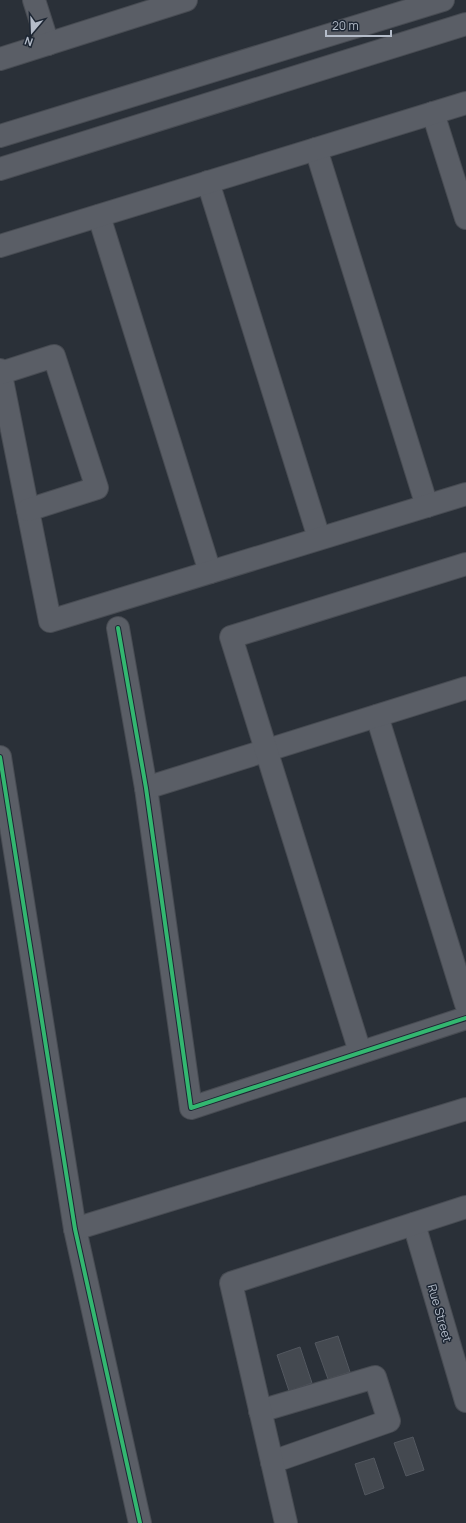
<svg xmlns="http://www.w3.org/2000/svg" width="466" height="1523" font-family="Manrope,sans-serif">
	<style>
		.building { fill: #444950; stroke: #52575f }
		.lines { fill: none; stroke-linecap: round; stroke-linejoin: round }
		.street-casing { stroke: #484c53; stroke-width: 24 }
		.street { stroke: #5a5e66; stroke-width: 22 }
		.cycleway-casing { stroke: #1d2633; stroke-width: 6 }
		.cycleway { stroke: #33b770; stroke-width: 4 }
		.labels { text-anchor: middle; dominant-baseline: central; stroke-width: 3; stroke-linejoin: round; paint-order: stroke }
		.street-label { font-size: 12px; fill: #b4bcc9; stroke: #1d2633 }
	</style>
	<rect width="100%" height="100%" fill="#2a3038"/>
	<!-- building -->
	<g class="building">
		<path d="M338 1336 350 1372 328 1379 315 1343Z"/>
		<path d="M300 1347 312 1383 289 1391 277 1355Z"/>
		<path d="M413 1437 424 1470 406 1476 394 1443Z"/>
		<path d="M374 1458 384 1488 365 1495 355 1464Z"/>
	</g>
	<g class="lines">
		<defs>
			<g id="street">
				<path d="M34 0 48 44"/>
				<path d="M0 59 186 0"/>
				<path d="M433 113 466 218"/>
				<path d="M0 136 443 0"/>
				<path d="M316 149 427 506"/>
				<path d="M0 169 466 24"/>
				<path d="M208 182 319 538"/>
				<path d="M99 216 210 572"/>
				<path d="M0 246 466 103"/>
				<path d="M0 370 50 621 466 494"/>
				<path d="M1 373 54 356 97 488 28 510"/>
				<path d="M118 628 146 788 191 1108 466 1018"/>
				<path d="M377 716 466 1004"/>
				<path d="M0 757 75 1229 140 1523"/>
				<path d="M146 788 466 688"/>
				<path d="M360 1052 231 637 466 564"/>
				<path d="M414 1224 466 1401"/>
				<path d="M75 1229 466 1109"/>
				<path d="M260 1411 375 1377 389 1421 272 1462"/>
				<path d="M286 1523 231 1283 466 1207"/>
			</g>
		</defs>
		<!-- street casing -->
		<use href="#street" class="street-casing"/>
		<!-- street -->
		<use href="#street" class="street"/>
		<defs>
			<g id="cycleway">
				<path d="M118 628 146 788 191 1108 466 1018"/>
				<path d="M0 757 75 1229 140 1523"/>
			</g>
		</defs>
		<!-- cycleway casing -->
		<use href="#cycleway" class="cycleway-casing"/>
		<!-- cycleway -->
		<use href="#cycleway" class="cycleway"/>
	</g>
	<g class="labels">
		<!-- street labels -->
		<g class="street-label">
			<text transform="translate(440 1313) rotate(74)">Rue Street</text>
		</g>
	</g>
	<!-- north arrow -->
	<g transform="translate(32 32) rotate(199)" stroke="#1d2633" stroke-width="3" paint-order="stroke">
	<path d="M0-3L7 15L0 10L-7 15Z" fill="#b4bcc9"/>
	<text y="-6" font-size="11" font-weight="bold" text-anchor="middle" fill="#b4bcc9">N</text>
	</g>
	<!-- scale -->
	<path d="M326 30v6h65v-6" fill="none" stroke="#b4bcc9" stroke-width="2"/>
	<text x="332" y="30" font-size="12" fill="#b4bcc9" stroke="#1d2633" stroke-width="3" paint-order="stroke">20 m</text>
</svg>
